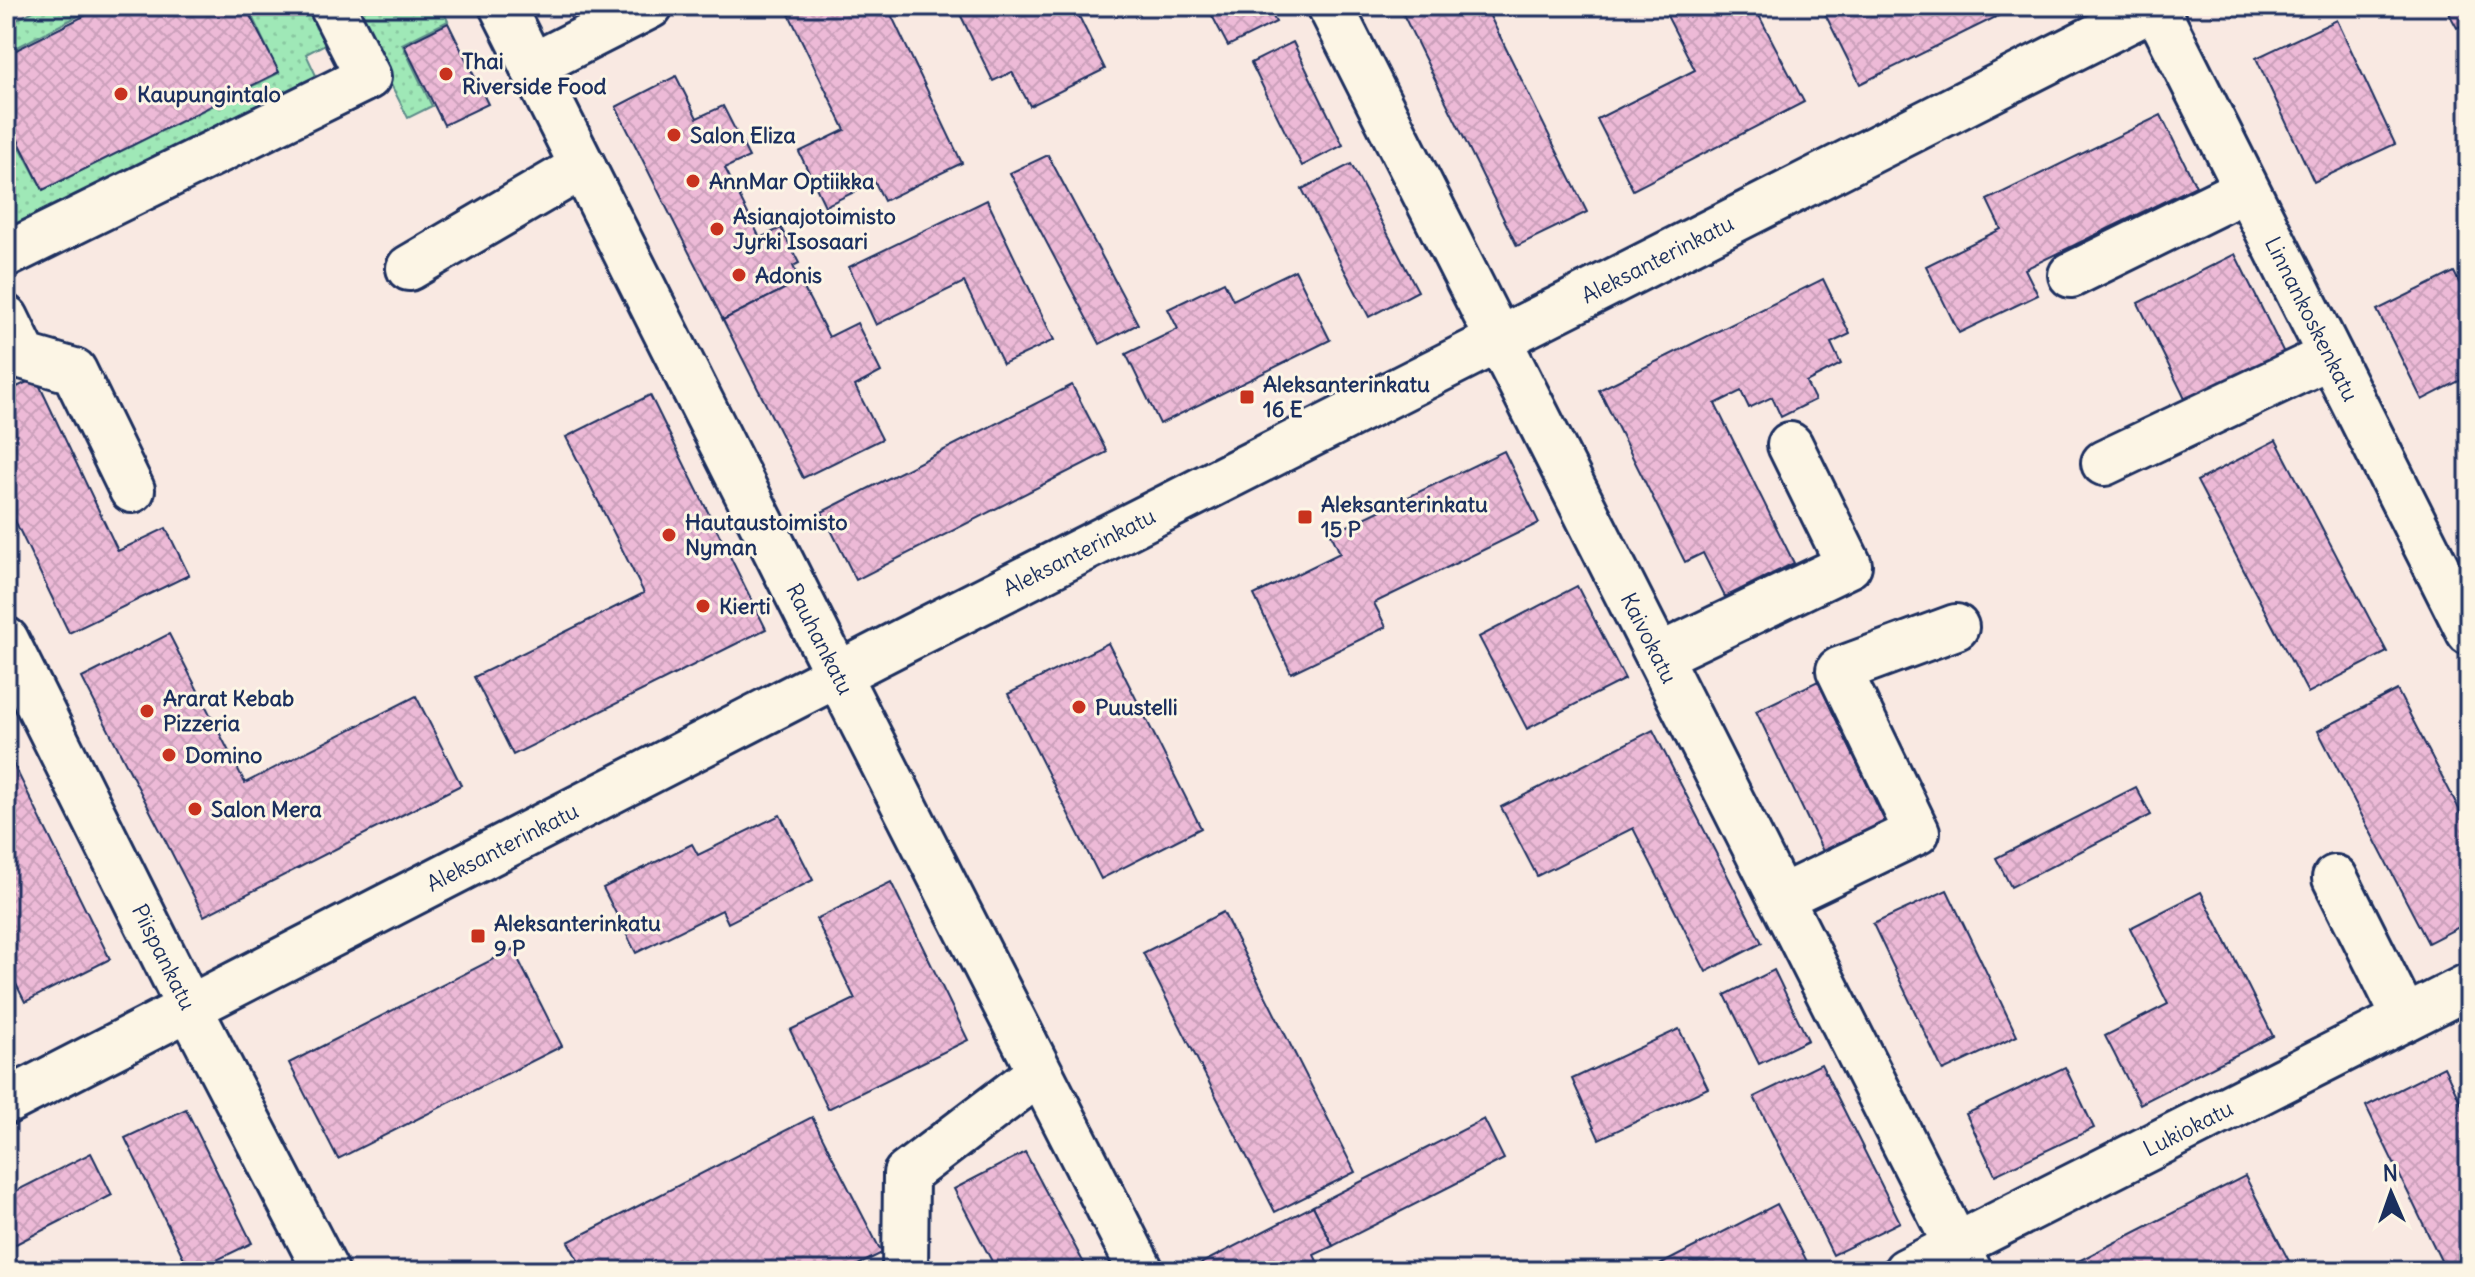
<svg xmlns="http://www.w3.org/2000/svg" width="2475" height="1277" font-family="Delius,sans-serif">
	<style>
		.grass { fill: url(#grass-dots); stroke: #5d8c8a; stroke-width: 2 }
		.building { fill: url(#building-cross-hatch); stroke: #1b2f5e; stroke-width: 2 }
		.lines { fill: none; stroke-linecap: round; stroke-linejoin: round }
		.minor-casing { stroke: #1b2f5e; stroke-width: 50 }
		.major-casing { stroke: #1b2f5e; stroke-width: 50 }
		.minor { stroke: #fcf5e5; stroke-width: 44 }
		.major { stroke: #fcf5e5; stroke-width: 44 }
		.poi-dot { fill: #c8321e; stroke: #fcf5e5; stroke-width: 3 }
		.labels { text-anchor: middle; dominant-baseline: central; stroke-width: 6; stroke-linejoin: round; paint-order: stroke }
		.poi-label { font-size: 22px; font-weight: bold; fill: #1b2f5e; stroke: #fcf5e5; text-anchor: start }
		.street-label { font-size: 22px; fill: #1b2f5e; stroke: #fcf5e5 }
	</style>
	<defs>
		<pattern id="grass-dots" width="8" height="8" patternUnits="userSpaceOnUse" patternTransform="scale(2)"><rect width="8" height="8" fill="#9fe8b7"/><path d="M2 2h.1M6 6h.1" fill="none" stroke="#88c7a0" stroke-width="1.8" stroke-linecap="round"/></pattern>
		<pattern id="building-cross-hatch" width="8" height="8" patternUnits="userSpaceOnUse" patternTransform="scale(2)"><rect width="8" height="8" fill="#edbad7"/><path d="M0 0l8 8M0 8l8-8" fill="none" stroke="#cba0bb"/></pattern>
	</defs>
	<rect width="100%" height="100%" fill="#f9e9e2"/>
	<filter id="ink" filterUnits="userSpaceOnUse"><feTurbulence type="fractalNoise" baseFrequency=".0125" numOctaves="2"/><feDisplacementMap in="SourceGraphic" scale="16" xChannelSelector="R" yChannelSelector="G"/><feConvolveMatrix kernelMatrix="1 2 1 2 8 2 1 2 1" color-interpolation-filters="sRGB"/></filter>
	<g filter="url(#ink)">
		<!-- grass -->
		<g class="grass">
			<path d="M43 6H75L80 15 6 53V25Z"/>
			<path d="M247 6H312L329 42 306 54 320 84 6 236V154L20 147 43 190 279 73Z"/>
			<path d="M351 6H441L448 21 402 44 432 106 408 118Z"/>
		</g>
		<!-- building -->
		<g class="building">
			<path d="M104 6H245L279 72 43 190 6 116V55Z"/>
			<path d="M565 6H632L578 33Z"/>
			<path d="M785 6H887L962 163 884 201 875 182 825 206 799 152 845 130Z"/>
			<path d="M956 6H1074L1105 69 1030 106 1012 72 993 81Z"/>
			<path d="M1207 6H1267L1276 22 1228 46Z"/>
			<path d="M1399 6H1485L1587 212 1517 246Z"/>
			<path d="M1662 6H1754L1804 102 1633 190 1597 119 1695 70Z"/>
			<path d="M1821 6H2018L1860 84Z"/>
			<path d="M2445 6H2469V22L2457 28Z"/>
			<path d="M2337 20 2395 144 2314 182 2256 58Z"/>
			<path d="M448 23 488 104 444 125 404 45Z"/>
			<path d="M1293 42 1343 145 1302 166 1251 63Z"/>
			<path d="M676 76 697 118 723 106 749 157 725 168 760 238 781 228 799 263 793 266 800 281 723 320 616 107Z"/>
			<path d="M2161 115 2196 186 2025 269 2038 295 1959 333 1926 266 2001 229 1987 200Z"/>
			<path d="M1048 155 1138 324 1100 344 1010 173Z"/>
			<path d="M1351 164 1418 291 1369 317 1302 189Z"/>
			<path d="M987 200 1054 340 1003 364 964 282 876 325 849 267Z"/>
			<path d="M2235 254 2284 353 2186 401 2138 303Z"/>
			<path d="M1295 270 1330 340 1160 424 1126 354 1178 329 1168 309 1224 282 1233 300Z"/>
			<path d="M2454 272 2469 302V376L2422 400 2377 310Z"/>
			<path d="M1823 279 1850 334 1831 343 1841 364 1806 382 1815 400 1781 417 1772 397 1749 408 1741 391 1715 404 1794 563 1725 597 1703 553 1685 562 1599 390Z"/>
			<path d="M800 281 829 337 857 323 881 372 855 386 882 439 803 478 723 320Z"/>
			<path d="M36 378 118 551 166 528 189 575 69 633 6 502V392Z"/>
			<path d="M1072 385 1107 452 856 580 822 512Z"/>
			<path d="M650 395 766 629 513 755 474 677 644 593 566 437Z"/>
			<path d="M2276 440 2387 652 2308 693 2197 481Z"/>
			<path d="M1504 451 1539 523 1374 603 1386 627 1291 673 1254 595 1340 553 1331 534Z"/>
			<path d="M1577 586 1625 679 1527 729 1479 637Z"/>
			<path d="M169 634 245 783 416 696 461 785 204 916 82 678Z"/>
			<path d="M1108 643 1201 828 1101 879 1008 694Z"/>
			<path d="M1818 681 1889 830 1827 860 1756 711Z"/>
			<path d="M2397 690 2469 828V922L2428 943 2318 731Z"/>
			<path d="M1653 730 1762 943 1706 972 1633 828 1537 876 1501 807Z"/>
			<path d="M6 749 110 959 25 1002 6 964Z"/>
			<path d="M2136 787 2151 815 2011 887 1996 858Z"/>
			<path d="M780 815 813 880 728 923 722 910 636 953 603 888 692 844 698 855Z"/>
			<path d="M891 882 968 1040 828 1109 790 1030 855 999 816 919Z"/>
			<path d="M1947 890 2017 1036 1943 1071 1873 924Z"/>
			<path d="M2201 892 2273 1036 2140 1104 2105 1036 2168 1004 2130 928Z"/>
			<path d="M1223 912 1355 1172 1275 1212 1143 953Z"/>
			<path d="M513 949 562 1046 338 1159 289 1063Z"/>
			<path d="M1774 970 1808 1040 1759 1064 1725 995Z"/>
			<path d="M1679 1029 1708 1088 1599 1139 1572 1079Z"/>
			<path d="M1821 1064 1900 1222 1833 1255 1754 1097Z"/>
			<path d="M2065 1067 2094 1128 1995 1175 1966 1114Z"/>
			<path d="M2444 1067 2469 1120V1271H2446L2366 1106Z"/>
			<path d="M186 1109 252 1243 194 1271H190L125 1138Z"/>
			<path d="M812 1117 882 1253 846 1271H584L568 1242Z"/>
			<path d="M1484 1119 1504 1159 1333 1246 1313 1206Z"/>
			<path d="M1025 1152 1088 1271H997L954 1189Z"/>
			<path d="M91 1153 112 1195 6 1249V1196Z"/>
			<path d="M2245 1176 2290 1263 2275 1271H2059Z"/>
			<path d="M1777 1204 1812 1271H1648Z"/>
			<path d="M1313 1206 1333 1246 1314 1255 1322 1271H1204L1200 1264Z"/>
		</g>
		<g class="lines">
			<defs>
				<g id="minor">
					<path id="s1" d="M1330 6 1969 1271"/>
					<path id="s2" d="M2155 6 2469 632"/>
					<path d="M532 66 650 6"/>
					<path d="M6 255 368 77 332 6"/>
					<path d="M409 268 583 166"/>
					<path d="M2071 275 2246 189"/>
					<path d="M6 318 25 357 74 371 132 490"/>
					<path d="M2104 463 2330 356"/>
					<path d="M1659 656 1849 565 1790 445"/>
					<path d="M838 675 1141 1271"/>
					<path d="M2335 878 2405 1018"/>
					<path d="M1782 897 1917 832 1839 670 1956 627"/>
					<path d="M190 1009 326 1271"/>
					<path d="M905 1271 906 1174 1039 1073"/>
					<path id="s3" d="M1906 1271 2469 986"/>
				</g>
				<g id="major">
					<path d="M502 6 838 675"/>
					<path id="s4" d="M6 640 190 1009"/>
					<path id="s5" d="M6 1102 905 640 2157 6"/>
				</g>
			</defs>
			<!-- minor casing -->
			<use href="#minor" class="minor-casing"/>
			<!-- major casing -->
			<use href="#major" class="major-casing"/>
			<!-- minor -->
			<use href="#minor" class="minor"/>
			<!-- major -->
			<use href="#major" class="major"/>
		</g>
	</g>
	<!-- markers -->
	<g class="poi-dot">
		<circle cx="446" cy="74" r="8"/>
		<circle cx="121" cy="94" r="8"/>
		<circle cx="674" cy="135" r="8"/>
		<circle cx="693" cy="181" r="8"/>
		<circle cx="717" cy="229" r="8"/>
		<circle cx="739" cy="275" r="8"/>
		<rect x="1239" y="389" width="16" height="16" rx="4"/>
		<rect x="1297" y="509" width="16" height="16" rx="4"/>
		<circle cx="669" cy="535" r="8"/>
		<circle cx="703" cy="606" r="8"/>
		<circle cx="1079" cy="707" r="8"/>
		<circle cx="147" cy="711" r="8"/>
		<circle cx="169" cy="755" r="8"/>
		<circle cx="195" cy="809" r="8"/>
		<rect x="470" y="928" width="16" height="16" rx="4"/>
	</g>
	<g class="labels">
		<!-- poi labels -->
		<g class="poi-label">
			<text x="462" y="61">Thai<tspan x="462" dy="25">Riverside Food</tspan></text>
			<text x="137" y="94">Kaupungintalo</text>
			<text x="690" y="135">Salon Eliza</text>
			<text x="709" y="181">AnnMar Optiikka</text>
			<text x="733" y="216">Asianajotoimisto<tspan x="733" dy="25">Jyrki Isosaari</tspan></text>
			<text x="755" y="275">Adonis</text>
			<text x="1263" y="384">Aleksanterinkatu<tspan x="1263" dy="25">16 E</tspan></text>
			<text x="1321" y="504">Aleksanterinkatu<tspan x="1321" dy="25">15 P</tspan></text>
			<text x="685" y="522">Hautaustoimisto<tspan x="685" dy="25">Nyman</tspan></text>
			<text x="719" y="606">Kierti</text>
			<text x="163" y="698">Ararat Kebab<tspan x="163" dy="25">Pizzeria</tspan></text>
			<text x="1095" y="707">Puustelli</text>
			<text x="185" y="755">Domino</text>
			<text x="211" y="809">Salon Mera</text>
			<text x="494" y="923">Aleksanterinkatu<tspan x="494" dy="25">9 P</tspan></text>
		</g>
		<!-- street labels -->
		<g class="street-label">
			<text stroke="none"><textPath href="#s5" startOffset="1854">Aleksanterinkatu</textPath></text>
			<text stroke="none"><textPath href="#s2" startOffset="350">Linnankoskenkatu</textPath></text>
			<text stroke="none"><textPath href="#s5" startOffset="1206">Aleksanterinkatu</textPath></text>
			<text transform="translate(820 639) rotate(63)">Rauhankatu</text>
			<text stroke="none"><textPath href="#s1" startOffset="708">Kaivokatu</textPath></text>
			<text stroke="none"><textPath href="#s5" startOffset="558">Aleksanterinkatu</textPath></text>
			<text stroke="none"><textPath href="#s4" startOffset="354">Piispankatu</textPath></text>
			<text stroke="none"><textPath href="#s3" startOffset="316">Lukiokatu</textPath></text>
		</g>
	</g>
	<!-- margin -->
	<rect width="2475" height="1277" fill="none" stroke="#fcf5e5" stroke-width="32"/>
	<rect x="16" y="16" width="2443" height="1245" fill="none" stroke="#1b2f5e" stroke-width="3" filter="url(#ink)"/>
	<!-- north arrow -->
	<g transform="translate(2391 1193) rotate(358)" stroke="#fcf5e5" stroke-width="6" paint-order="stroke">
	<path d="M0-6L14 30L0 20L-14 30Z" fill="#1b2f5e"/>
	<text y="-12" font-size="22" font-weight="bold" text-anchor="middle" fill="#1b2f5e">N</text>
	</g>
</svg>
